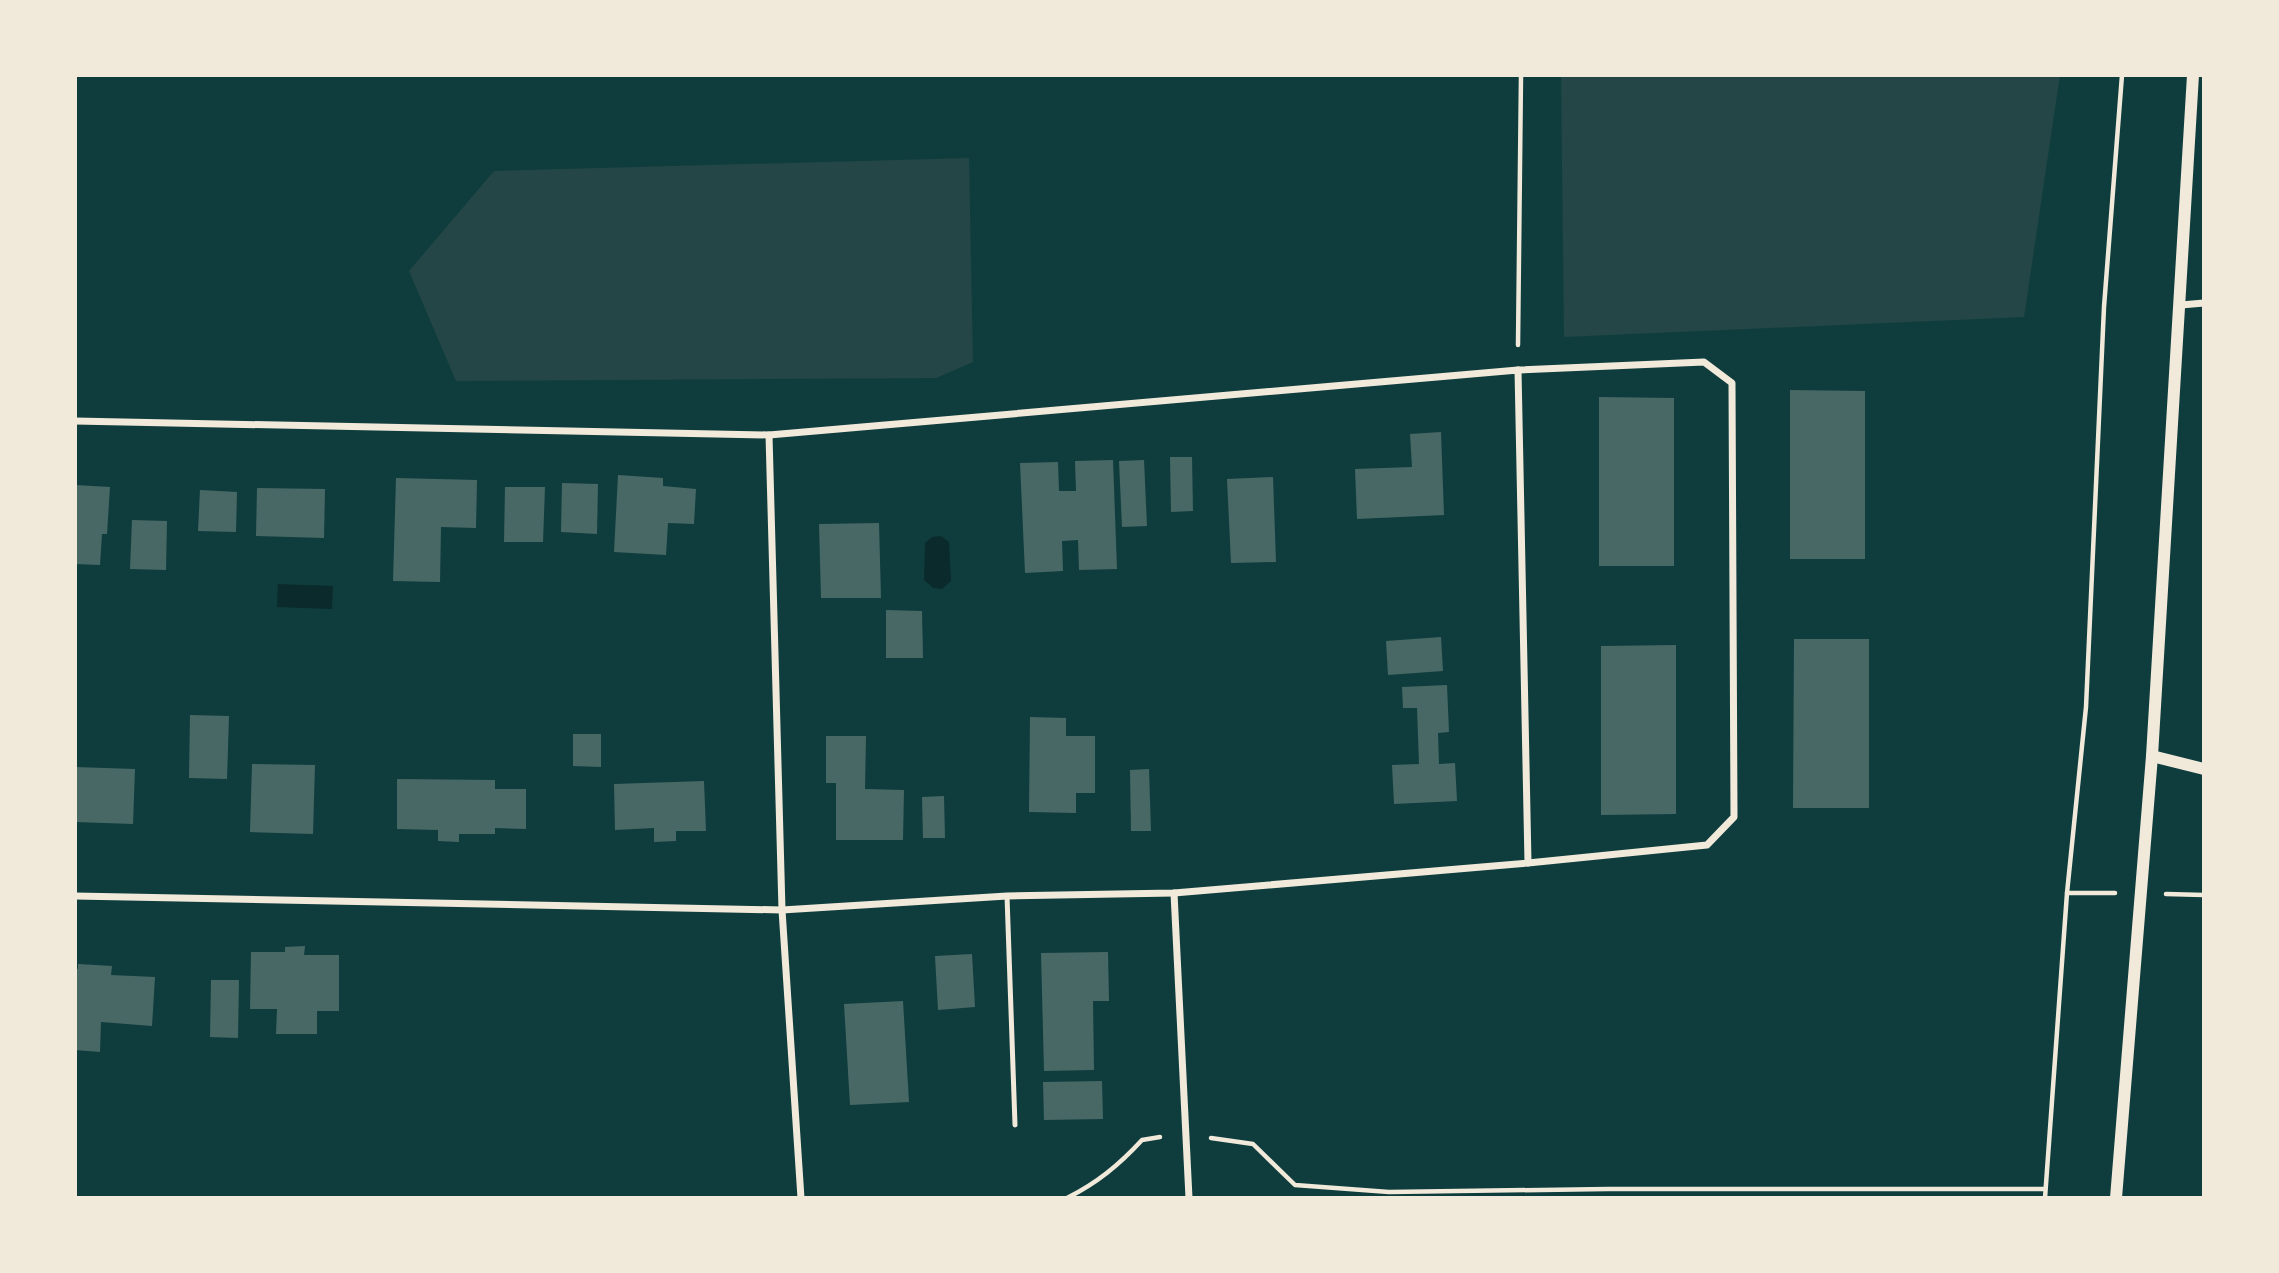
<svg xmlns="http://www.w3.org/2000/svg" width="2279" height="1273" font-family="'Golos Text',sans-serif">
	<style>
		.green { fill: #244646 }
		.water { fill: #0a2a2b }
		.building { fill: #486865 }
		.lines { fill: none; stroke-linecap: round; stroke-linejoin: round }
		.path { stroke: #f1e9da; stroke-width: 4.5 }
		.service { stroke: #f1e9da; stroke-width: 5 }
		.minor { stroke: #f1e9da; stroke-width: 7 }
		.tertiary { stroke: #f1e9da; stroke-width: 12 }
	</style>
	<rect width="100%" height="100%" fill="#0f3d3e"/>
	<!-- green -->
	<g class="green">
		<path d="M1561 75H2060L2024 317 1564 337Z"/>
		<path d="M969 158 973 362 936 378 456 381 409 271 494 171Z"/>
	</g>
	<!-- water -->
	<g class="water">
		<path d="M941 536 949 542 951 581 942 589 933 588 924 580 925 543 932 537Z"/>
		<path d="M278 584 333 586 332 609 277 607Z"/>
	</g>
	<!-- building -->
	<g class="building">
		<path d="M1790 390 1865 391V559H1790Z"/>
		<path d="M1599 397 1674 398V566H1599Z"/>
		<path d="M1441 432 1444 515 1357 519 1355 469 1412 467 1410 434Z"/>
		<path d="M1170 457H1192L1193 511 1171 512Z"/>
		<path d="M1113 460 1117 569 1079 570 1078 540 1062 541 1063 571 1025 573 1020 463 1058 462 1059 491H1076L1075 461Z"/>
		<path d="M1144 460 1147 526 1122 527 1119 461Z"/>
		<path d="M618 475 663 478V486L696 489 694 524 668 523 666 555 614 552Z"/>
		<path d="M1273 477 1276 562 1231 563 1227 479Z"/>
		<path d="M396 478 477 480 476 528 441 527 440 582 393 581Z"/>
		<path d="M562 483 598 484 597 534 561 532Z"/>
		<path d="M75 485 110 487 107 534H102L100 565 75 564Z"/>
		<path d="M505 487H545L543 542H504Z"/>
		<path d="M257 488 325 489 324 538 256 536Z"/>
		<path d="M200 490 237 492 236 532 198 531Z"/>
		<path d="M132 520 167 521 166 570 130 569Z"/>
		<path d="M879 523 881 598H821L819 524Z"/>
		<path d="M886 610 922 611 923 658H886Z"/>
		<path d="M1441 637 1443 671 1388 675 1386 641Z"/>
		<path d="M1794 639H1869V808H1793Z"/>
		<path d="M1676 645V814L1601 815V646Z"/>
		<path d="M1447 685 1449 732 1438 733 1439 764 1455 763 1457 801 1394 804 1392 765 1419 764 1417 708H1403L1402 687Z"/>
		<path d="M190 715 229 716 227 779 189 778Z"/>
		<path d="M1030 717 1066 718V736H1095V793H1076V813L1029 812Z"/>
		<path d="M573 734H601V767L573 766Z"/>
		<path d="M826 736H866L865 789 904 790 903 840H836V783H826Z"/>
		<path d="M252 764 315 765 313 834 250 832Z"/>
		<path d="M75 767 135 769 133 824 75 822Z"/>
		<path d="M1149 769 1151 831H1131L1130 770Z"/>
		<path d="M397 779 495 780V789H526V829L495 828V834H459V842L438 841V830L397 829Z"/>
		<path d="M704 781 706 831H676V841L654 842V828L615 830 614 784Z"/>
		<path d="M944 796 945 838H923L922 797Z"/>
		<path d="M305 946 304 955H339V1011H317V1034H276L277 1009H250L251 952H285V947Z"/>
		<path d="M1108 952 1109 1001H1093L1094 1070 1044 1071 1041 953Z"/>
		<path d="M972 954 975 1007 938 1010 935 956Z"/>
		<path d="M78 964 112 966 111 975 155 977 152 1026 101 1022 100 1052 75 1050V968L78 969Z"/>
		<path d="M211 980H239L238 1038 210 1037Z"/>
		<path d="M903 1001 909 1102 850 1105 844 1004Z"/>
		<path d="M1102 1081 1103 1119 1044 1120 1043 1082Z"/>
	</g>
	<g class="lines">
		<!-- path -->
		<g class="path">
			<path d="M1518 345 1521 75"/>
			<path d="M2067 893H2115"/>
			<path d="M2166 894 2204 895"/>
			<path d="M1211 1138 1253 1144 1295 1185 1389 1192 1608 1189H2045"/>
			<path d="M1067 1198C1097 1183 1119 1165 1142 1140L1160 1137"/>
			<path d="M2045 1198 2067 893 2086 707 2104 307 2122 75"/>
		</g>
		<!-- service -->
		<path class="service" d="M1007 896 1015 1125"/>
		<!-- minor -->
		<g class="minor">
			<path d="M2181 305 2204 303"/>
			<path d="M1518 370 1704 362 1732 383 1734 817 1707 845 1528 863"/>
			<path d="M75 421 769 435 1518 370 1528 863 1174 893 1007 896 782 910 75 896"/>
			<path d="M769 435 782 910 801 1198"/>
			<path d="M1174 893 1189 1198"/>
		</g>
		<!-- tertiary -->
		<g class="tertiary">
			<path d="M2152 756 2204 769"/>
			<path d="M2116 1198 2152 756 2193 75"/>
		</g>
	</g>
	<!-- border -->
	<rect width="2279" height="1273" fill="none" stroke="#f1e9da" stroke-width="154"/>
</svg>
